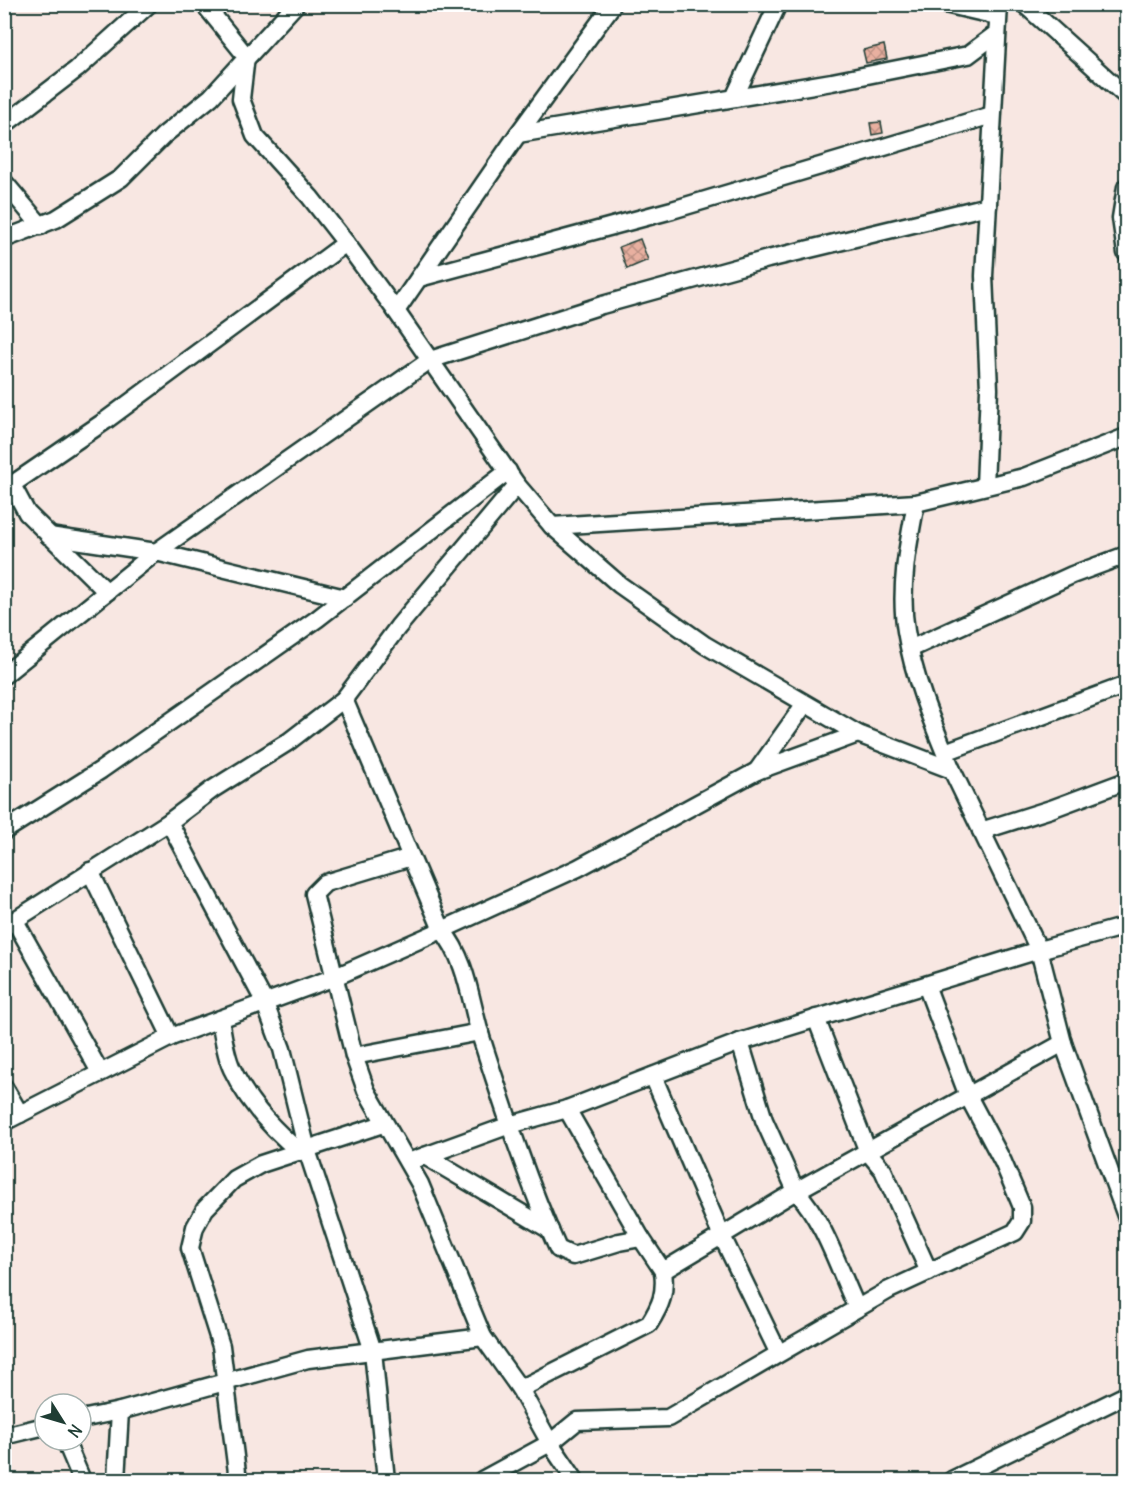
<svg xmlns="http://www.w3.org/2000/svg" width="1131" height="1485" font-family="Delius,sans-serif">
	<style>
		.building { fill: url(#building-cross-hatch); stroke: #1f3d34; stroke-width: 1.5 }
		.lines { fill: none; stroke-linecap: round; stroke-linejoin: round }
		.minor-casing { stroke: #1f3d34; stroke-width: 21 }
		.minor { stroke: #fff; stroke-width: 16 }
	</style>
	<defs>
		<pattern id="building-cross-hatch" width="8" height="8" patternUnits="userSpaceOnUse" patternTransform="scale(1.5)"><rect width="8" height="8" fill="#e8b0a0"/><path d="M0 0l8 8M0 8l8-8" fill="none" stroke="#bb9083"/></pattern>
	</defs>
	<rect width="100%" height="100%" fill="#f8e7e2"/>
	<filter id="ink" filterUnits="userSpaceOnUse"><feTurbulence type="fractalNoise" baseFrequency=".0167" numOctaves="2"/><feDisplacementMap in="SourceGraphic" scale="12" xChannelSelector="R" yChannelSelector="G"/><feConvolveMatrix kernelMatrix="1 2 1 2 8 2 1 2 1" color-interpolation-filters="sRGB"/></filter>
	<g filter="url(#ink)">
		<!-- building -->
		<g class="building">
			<path d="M884 45 887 59 866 63 863 50Z"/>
			<path d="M881 122 883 133 872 135 870 123Z"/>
			<path d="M640 239 648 260 627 269 619 247Z"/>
		</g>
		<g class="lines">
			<defs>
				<g id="minor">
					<path d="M204 4 246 56 241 99 255 136 310 197 346 243 396 311 517 485 552 526 620 585 705 645 858 734 952 770 1039 950 1063 1043 1126 1216"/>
					<path d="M945 4 997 16"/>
					<path d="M1024 4 1126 96"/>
					<path d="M734 98 778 4"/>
					<path d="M4 125 77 69 149 4"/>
					<path d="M518 134 832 82 968 55 996 34"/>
					<path d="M4 182 41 226"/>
					<path d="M1126 187 1121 218 1126 253"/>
					<path d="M4 239 56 219 121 178 164 135 211 97 296 4"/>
					<path d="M419 278 672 210 992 115"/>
					<path d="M396 311 518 134 613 4"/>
					<path d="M12 485 27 513 107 592"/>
					<path d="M985 486 989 389 984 276 999 4"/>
					<path d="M4 490 105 421 346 243"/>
					<path d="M916 503C908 544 899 589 906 631 914 680 933 724 952 770"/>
					<path d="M552 526 916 503 1024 477 1126 437"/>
					<path d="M49 536 156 552 345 598"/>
					<path d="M910 649 1072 575 1126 555"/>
					<path d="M4 675 156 552 430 360 602 305 768 259 988 206"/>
					<path d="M344 699 442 930C467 960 470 1000 481 1037 504 1108 527 1181 558 1249L573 1256 619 1242 641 1238"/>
					<path d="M945 752 1126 685"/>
					<path d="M757 771 804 705"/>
					<path d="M169 822 264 1001 282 1049 307 1150 373 1351 386 1480"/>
					<path d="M4 831 101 770 317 619 508 471"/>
					<path d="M981 831 1051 809 1126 781"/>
					<path d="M411 857 325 883 314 894 354 1056 366 1090 420 1184 483 1337 520 1389 550 1443 575 1480"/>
					<path d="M90 871 171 1037"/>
					<path d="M15 921 100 1072"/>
					<path d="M4 927 169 822 213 789 288 742 344 699 398 627 517 485"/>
					<path d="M816 1018 868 1152 883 1170 929 1272"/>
					<path d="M220 1019C223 1035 225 1054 232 1069 248 1103 272 1129 300 1152"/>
					<path d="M740 1042 764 1120 796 1191C825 1222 839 1270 857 1308"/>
					<path d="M354 1056 480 1032"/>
					<path d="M653 1076 721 1234 778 1352"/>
					<path d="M4 1087 20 1114"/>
					<path d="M567 1109 641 1238 663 1271 796 1191 1063 1043"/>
					<path d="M4 1122 171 1037 335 977 442 930 578 868 757 771 858 734"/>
					<path d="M425 1156 550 1230"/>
					<path d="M408 1162 510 1125 567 1109 740 1042 1039 950 1126 926"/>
					<path d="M520 1389 649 1324C661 1305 666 1293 663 1271"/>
					<path d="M81 1419 120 1411 308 1359 483 1337"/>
					<path d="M4 1436 45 1426"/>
					<path d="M65 1440 82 1480"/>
					<path d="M116 1480 120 1411"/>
					<path d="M238 1480 221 1346 190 1248 195 1227 205 1209 234 1179 261 1164 383 1124"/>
					<path d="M482 1480 550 1443 577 1421 668 1418 889 1290 1015 1232 1022 1221V1207L1003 1162 968 1096 926 985"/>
					<path d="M952 1480 1126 1395"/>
				</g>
			</defs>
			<!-- minor casing -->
			<use href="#minor" class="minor-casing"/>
			<!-- minor -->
			<use href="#minor" class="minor"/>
		</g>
	</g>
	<!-- margin -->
	<rect width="1131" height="1485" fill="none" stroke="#fff" stroke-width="24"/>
	<rect x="12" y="12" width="1107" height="1461" fill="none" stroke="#1f3d34" stroke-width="2" filter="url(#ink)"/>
	<!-- north arrow -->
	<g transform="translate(63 1422) rotate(127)"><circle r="28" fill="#ffffff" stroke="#a5b1ae" stroke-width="1.5"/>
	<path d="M0-4.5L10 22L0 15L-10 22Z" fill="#1f3d34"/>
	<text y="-9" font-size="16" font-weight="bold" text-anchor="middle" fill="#1f3d34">N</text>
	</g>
</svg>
